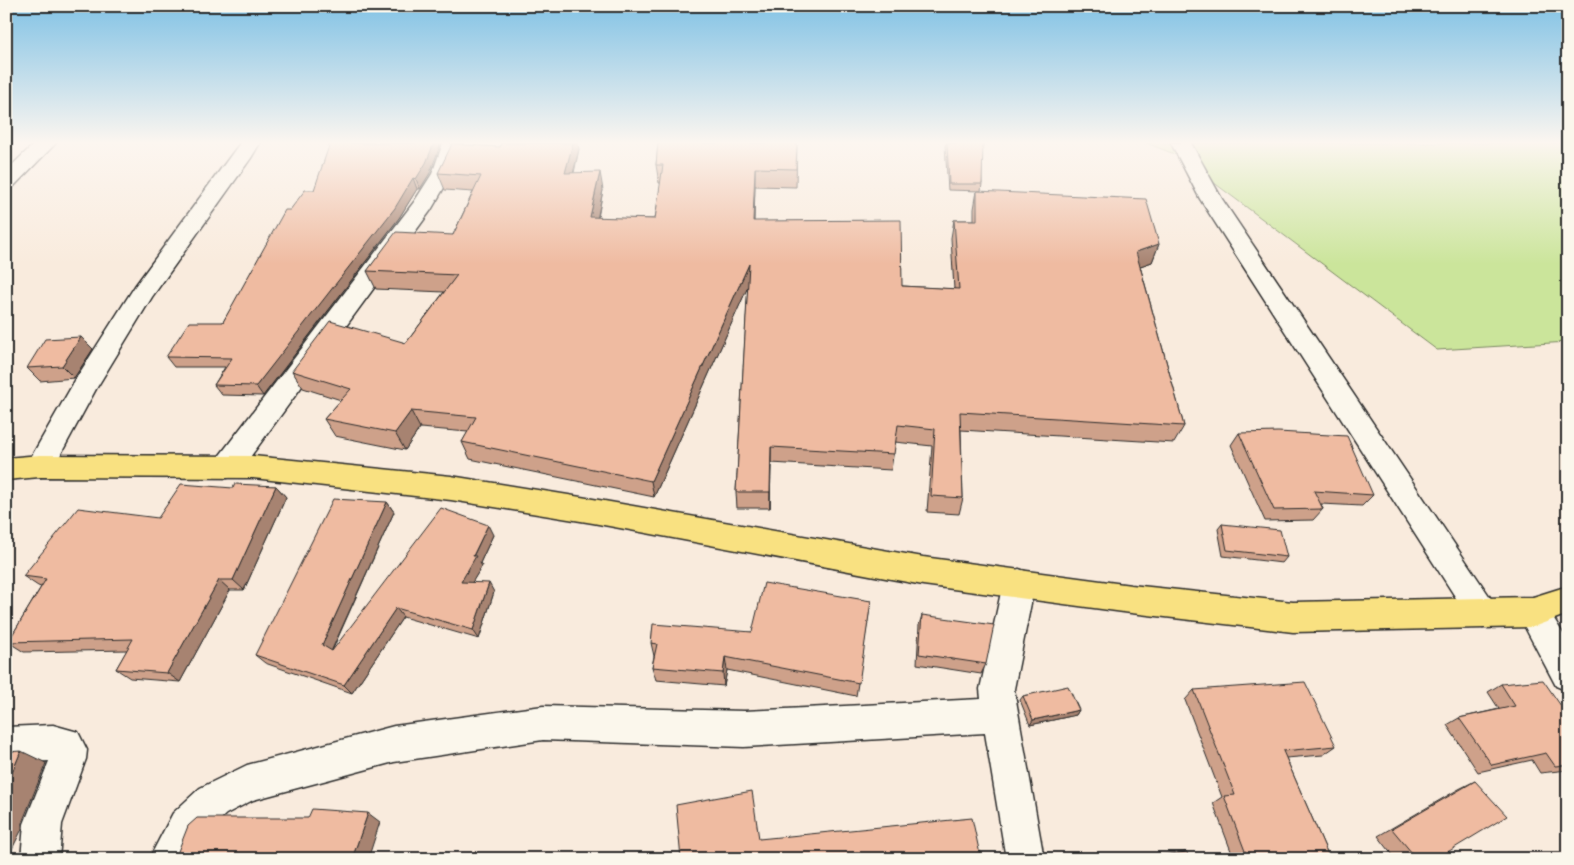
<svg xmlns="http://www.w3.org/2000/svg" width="1574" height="865" font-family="'Comic Neue',sans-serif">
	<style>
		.green { fill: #cbe59b; stroke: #7b8863 }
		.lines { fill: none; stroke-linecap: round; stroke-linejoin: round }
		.minor-casing { stroke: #2b2b2b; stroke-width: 3 }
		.major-casing { stroke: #2b2b2b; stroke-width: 3 }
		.minor { fill: #fbf7ec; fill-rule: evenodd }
		.major { fill: #f9e181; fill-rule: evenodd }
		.wall { fill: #cea18a; stroke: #2b2b2b }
		.shaded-wall { fill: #a78371; stroke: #2b2b2b }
		.building { fill: #efbba1; stroke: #2b2b2b }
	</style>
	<rect width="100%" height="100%" fill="#f9ebdd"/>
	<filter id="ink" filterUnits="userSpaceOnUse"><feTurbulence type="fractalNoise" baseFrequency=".02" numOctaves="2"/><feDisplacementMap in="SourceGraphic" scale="10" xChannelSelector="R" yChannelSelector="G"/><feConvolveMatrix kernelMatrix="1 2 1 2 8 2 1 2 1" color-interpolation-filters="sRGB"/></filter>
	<g filter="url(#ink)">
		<!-- green -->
		<path class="green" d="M1146 143H1568V342L1437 350 1177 155Z"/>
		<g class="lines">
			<defs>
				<g id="minor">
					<path d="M35 143H56L13 187 6 189V171Z"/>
					<path d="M240 143H260L251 158 152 297 96 389 50 474 40 477 30 474 26 466 77 377 135 286Z"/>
					<path d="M443 143H463L452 174 431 210 237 475 227 478 217 475 213 467 217 459 414 202 432 174Z"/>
					<path d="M1171 143H1191L1222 199 1494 603 1499 613 1494 623 1483 628 1472 623 1200 199Z"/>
					<path d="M1019 569 1030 573 1035 583 1014 689 1044 859H1006L985 733 744 747 543 740 394 762 253 800 226 814 199 839 189 859H149L173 813 200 788 247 765 394 726 543 706 744 711 981 699 980 689 1003 583 1008 573Z"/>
					<path d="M1533 597 1544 602 1568 642V691L1556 686 1517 612 1522 602Z"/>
					<path d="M53 725 78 732 87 750 86 759 62 824 59 859H21L24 824 49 761 6 763V727Z"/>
				</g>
				<path id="major" d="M40 455 253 456 451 476 593 499 923 557 1131 585 1293 602 1533 597 1568 586V614L1533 627 1293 632 1131 613 923 585 593 523 451 500 253 478 40 477 6 480V458Z"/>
			</defs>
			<!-- minor casing -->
			<use href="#minor" class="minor-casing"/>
			<!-- major casing -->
			<use href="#major" class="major-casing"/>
			<!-- minor -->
			<use href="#minor" class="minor"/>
			<!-- major -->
			<use href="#major" class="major"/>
		</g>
		<!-- wall -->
		<g class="wall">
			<path d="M658 143H797L796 187 755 186 754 221 902 286 954 289 951 238 954 220H974V209L977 191 1159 244 1152 262 1140 266 1184 426 1174 443 961 430 963 498 959 514 927 512 932 446 895 442 891 470 771 463 770 508H737L736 492 748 286 654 497 470 459 462 442 468 432 420 428 405 450 335 436 324 419 341 400 303 388 292 371 406 343 444 292 376 289 367 271 453 235 473 192 445 190 438 173 500 147 579 149 574 173 603 190 598 218 655 219 661 183H659L656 165Z"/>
			<path d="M946 143H979L982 184 981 191 948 190 945 146Z"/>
			<path d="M430 173 420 189H417L399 218 263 396 222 395 214 385 225 367H174L166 357 223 322 290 210 314 190Z"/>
			<path d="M81 337 93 349 74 378 40 381 27 368Z"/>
			<path d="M1239 433 1373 495 1362 506 1321 504 1323 509 1313 520 1265 521 1231 445Z"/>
			<path d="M276 486 286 497 244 590H230L180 682 130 678 116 669 127 650 24 652 8 642 41 587 38 586 23 576 158 518 233 488Z"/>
			<path d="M387 502 394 512 332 651 493 535 480 563 482 566 472 582 494 592 479 639 403 617 352 693 265 663 255 655Z"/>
			<path d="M1222 524 1287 557 1282 563 1223 556 1218 529Z"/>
			<path d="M871 601 856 696 727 670 724 686 656 680 652 667 654 656 651 643 752 632Z"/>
			<path d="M922 615 986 664 981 674 917 664 919 625Z"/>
			<path d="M1501 684 1568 716V770L1540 773 1532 760 1478 772 1447 725 1459 718 1499 709 1488 692Z"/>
			<path d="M1194 690 1336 746 1323 755 1286 758 1330 859H1234L1213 803 1222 797 1185 700Z"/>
			<path d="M1023 696 1079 710 1076 715 1030 725 1020 700Z"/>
			<path d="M1475 781 1436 859H1396L1378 836 1459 789Z"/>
		</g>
		<!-- shaded-wall -->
		<g class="shaded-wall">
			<path d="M434 143H441L430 173 420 189 416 179Z"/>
			<path d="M573 143H578L579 149 569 190 565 173Z"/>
			<path d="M755 168V186L753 238V221Z"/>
			<path d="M600 172 603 190 594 235 590 217Z"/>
			<path d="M413 178 417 189 399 218 263 396 256 386Z"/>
			<path d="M1159 244 1152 262 1129 270 1136 252Z"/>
			<path d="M749 264 750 282 654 497 651 481Z"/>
			<path d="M81 337 93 349 74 378 62 366Z"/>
			<path d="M411 411 420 428 405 450 395 433Z"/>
			<path d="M771 447V463L770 508V492Z"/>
			<path d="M276 486 286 497 244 590 233 580Z"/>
			<path d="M387 502 394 512 330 654 322 645Z"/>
			<path d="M488 525 493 535 480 563 482 566 467 591 461 582Z"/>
			<path d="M219 580 230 590 180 682 167 673Z"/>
			<path d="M489 583 494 592 479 639 473 630Z"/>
			<path d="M396 608 403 617 352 693 344 685Z"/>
			<path d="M725 657 727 670 724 686 723 673Z"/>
			<path d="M1079 710 1076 715 1030 725 1033 720Z"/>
			<path d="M21 751 46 763 22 823V829L7 859H6V787Z"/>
			<path d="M368 813 380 822 368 859H352Z"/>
		</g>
		<!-- building -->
		<g class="building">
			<path d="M330 143H434L426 163 416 179 413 178 395 208 256 386 214 385 232 358 166 357 189 322H223L285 210H290L305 190H314Z"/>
			<path d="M501 143H573L565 173 600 172 590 217 655 219 663 165H656L658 143H797L796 169 755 168 753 221 901 220 902 286 959 289 954 220H977V191L1146 199 1159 244 1136 252 1184 426 960 412 963 498 931 496 935 429 898 425 894 454 771 447 770 492H736L749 264 651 481 462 442 476 417 411 411 395 433 324 419 351 389 292 371 330 321 406 343 457 275 367 271 396 232 453 235 481 176 438 173 452 144 500 147Z"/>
			<path d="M947 143H983L982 184H949Z"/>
			<path d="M81 337 62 366 27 368 45 339Z"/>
			<path d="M1278 432 1347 436 1373 495 1314 491 1323 509 1274 510 1239 433Z"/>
			<path d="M181 484 233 488 235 484 276 486 233 580H219L167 673 116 669 133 639 8 642 46 579 23 576 78 508 158 518Z"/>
			<path d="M333 499 387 502 322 645 332 651 441 508 488 525 473 556H476L461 582 489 583 473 630 396 608 344 685 255 655Z"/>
			<path d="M1222 524 1280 530 1287 557 1227 550Z"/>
			<path d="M764 583 871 601 859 683 725 657 723 673 652 667 657 644 651 643 653 624 752 632Z"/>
			<path d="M922 615 994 625 986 664 919 654Z"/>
			<path d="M1543 680 1568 716V765L1555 766 1546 753 1492 765 1459 718 1515 706 1501 684Z"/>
			<path d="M1305 682 1336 746 1283 751 1330 859H1248L1224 796 1235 795 1194 690Z"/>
			<path d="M1068 686 1079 710 1033 720 1023 696Z"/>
			<path d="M21 751 6 787V752Z"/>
			<path d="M1475 781 1507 816 1436 859H1417L1392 829Z"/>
			<path d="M752 791 759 839 972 818 981 859H681L676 805Z"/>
			<path d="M312 809 368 813 352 859H175L188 826 197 818H308Z"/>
			<path d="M1187 852 1189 859H1129Z"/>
		</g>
	</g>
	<!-- sky -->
	<linearGradient id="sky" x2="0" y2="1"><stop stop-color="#81c2e5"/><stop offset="0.54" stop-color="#fcf6f0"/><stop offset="1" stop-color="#fcf6f0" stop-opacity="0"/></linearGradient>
	<rect width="1574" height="264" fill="url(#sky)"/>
	<!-- margin -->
	<rect width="1574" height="865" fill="none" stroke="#fbf7ec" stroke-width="25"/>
	<rect x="12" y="12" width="1549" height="840" fill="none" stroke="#2b2b2b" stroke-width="2" filter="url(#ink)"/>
</svg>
